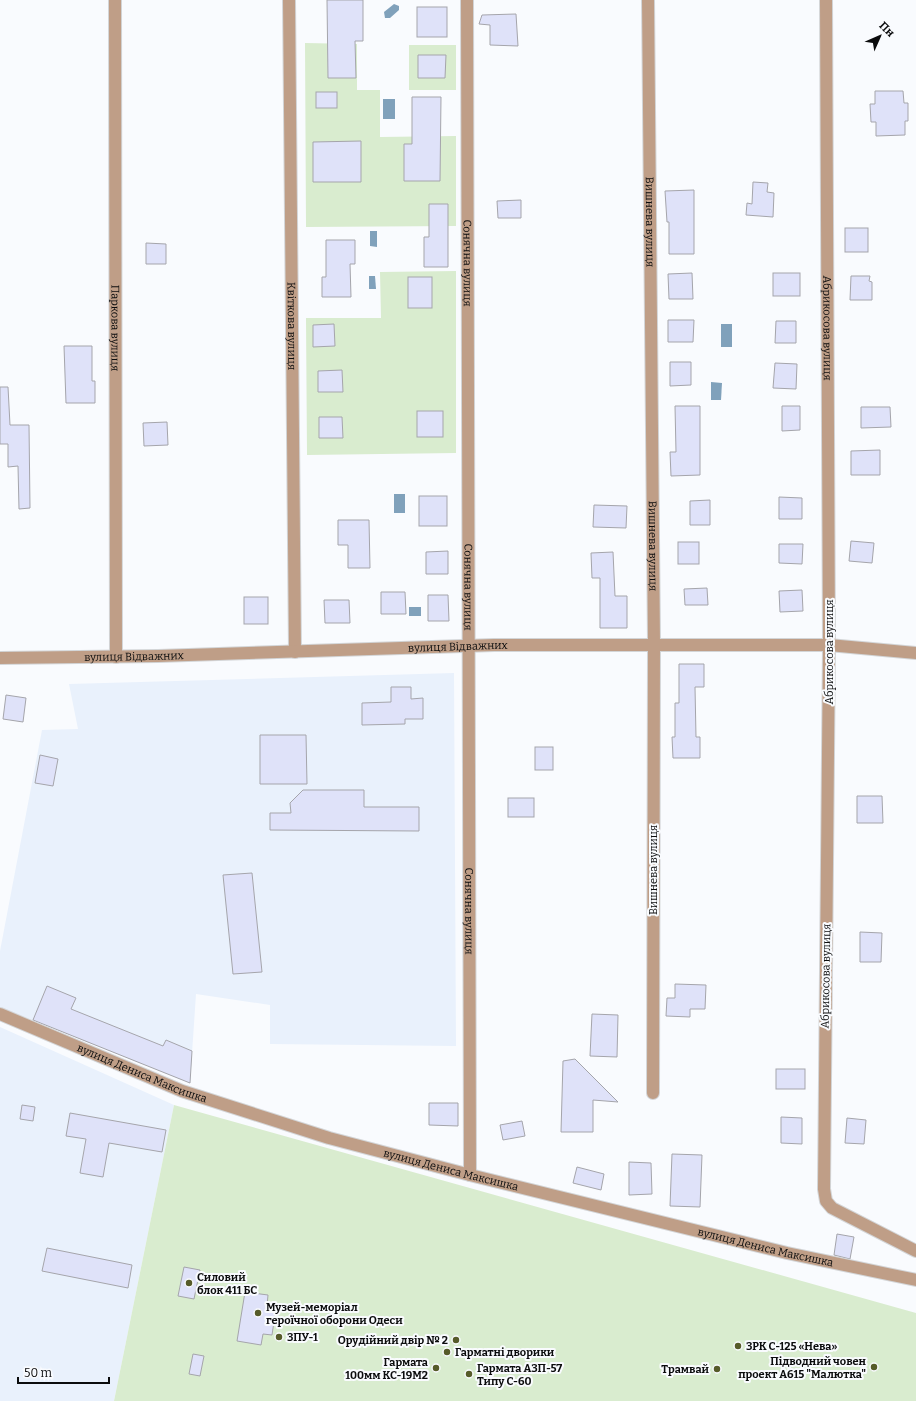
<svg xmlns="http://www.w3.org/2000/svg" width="916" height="1401" font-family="Bitter,serif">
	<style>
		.built { fill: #e9f1fc }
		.green { fill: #d9eccf }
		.water { fill: #80a1bb }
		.building { fill: #dfe2f9; stroke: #a5a5ab }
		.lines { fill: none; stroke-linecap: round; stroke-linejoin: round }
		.minor-casing { stroke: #d3d5d7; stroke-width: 14 }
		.minor { stroke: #bf9e87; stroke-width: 12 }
		.poi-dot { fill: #565b29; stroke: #f9fbfe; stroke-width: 1.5 }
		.labels { text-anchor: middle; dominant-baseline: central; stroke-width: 4; stroke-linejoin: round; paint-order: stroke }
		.street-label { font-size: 11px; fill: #0b0c0d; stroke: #f9fbfe }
		.poi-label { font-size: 11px; font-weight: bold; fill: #0b0c0d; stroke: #f9fbfe; text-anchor: start }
	</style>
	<rect width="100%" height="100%" fill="#f9fbfe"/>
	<!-- built -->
	<g class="built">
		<path d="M454 673 456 1046 270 1044V1005L196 994 190 1083 0 1007V951L42 730 78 729 69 684Z"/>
		<path d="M0 1027 174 1105 114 1401H0Z"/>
	</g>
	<!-- green -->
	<g class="green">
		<path d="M305 43 357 44V90H380V137L456 136V226L306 227Z"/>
		<rect x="409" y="45" width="47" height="45"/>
		<path d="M456 271V453L307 455 306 318H381L380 272Z"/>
		<path d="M174 1105 916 1313V1401H114Z"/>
	</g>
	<!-- water -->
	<g class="water">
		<path d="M394 4 399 6V10L390 18H385L384 12Z"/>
		<rect x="383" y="99" width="12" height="20"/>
		<path d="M370 231H377V247L370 246Z"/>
		<path d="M369 276H375L376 289H369Z"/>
		<rect x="721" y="324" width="11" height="23"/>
		<path d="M711 382 722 383 721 400H711Z"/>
		<rect x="394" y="494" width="11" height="19"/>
		<rect x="409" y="607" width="12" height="9"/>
	</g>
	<!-- building -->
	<g class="building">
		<path d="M327 0H363V41H355L356 78H328Z"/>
		<rect x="417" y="7" width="30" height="30"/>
		<path d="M516 14 518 46 490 45V25L479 24 482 15Z"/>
		<path d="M418 55H446L445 78H418Z"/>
		<path d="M875 91H903L904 103H908V121H905V135L876 136V122H871L870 104H875Z"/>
		<rect x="316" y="92" width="21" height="16"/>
		<path d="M412 97H441L440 181H404V144H412Z"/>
		<path d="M361 141V182H313V142Z"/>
		<path d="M753 182 768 183 767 192 774 193 773 217 746 215 747 203 752 204Z"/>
		<path d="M694 190V254H669V222H667L665 191Z"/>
		<path d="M521 200V218H498L497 201Z"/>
		<path d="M429 204H448V267H424V237H429Z"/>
		<rect x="845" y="228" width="23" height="24"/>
		<path d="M326 240H355V264H350L351 297H322V277H326Z"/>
		<path d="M146 243 166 244V264H146Z"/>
		<path d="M692 273 693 299H669L668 274Z"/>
		<rect x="773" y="273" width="27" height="23"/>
		<path d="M851 276H870L869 281 872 282V300H850Z"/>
		<rect x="408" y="277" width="24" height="31"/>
		<path d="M668 320H694L693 342H668Z"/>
		<path d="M776 321H796V343H775Z"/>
		<path d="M334 324 335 346 313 347V325Z"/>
		<path d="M64 346H92V381H95V403H66Z"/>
		<path d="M670 362H691V385L670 386Z"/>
		<path d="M775 363 797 364 796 389 773 388Z"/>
		<path d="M342 370 343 392H318V371Z"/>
		<path d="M0 387H8L10 425H29L30 508 19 509 18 466 8 467V444H0Z"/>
		<path d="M675 406H700V475L671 476 670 452H676Z"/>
		<path d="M782 406H800V430L782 431Z"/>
		<path d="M861 407H890L891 427 861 428Z"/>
		<rect x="417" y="411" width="26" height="26"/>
		<path d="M319 417H342L343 438H319Z"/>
		<path d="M167 422 168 445 144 446 143 423Z"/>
		<path d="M880 450V475H851V451Z"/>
		<rect x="419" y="496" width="28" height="30"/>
		<path d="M779 497 802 498V519H779Z"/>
		<path d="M710 500V525H690V501Z"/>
		<path d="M594 505 627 506 626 528 593 527Z"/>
		<path d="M338 520H369L370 568H348V545H338Z"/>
		<path d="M851 541 874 543 872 563 849 561Z"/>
		<rect x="678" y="542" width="21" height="22"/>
		<path d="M779 544H803L802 564 779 563Z"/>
		<path d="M448 551V574H426V552Z"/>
		<path d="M613 552 615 596H627V628H600V578H592L591 553Z"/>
		<path d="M707 588 708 605H685L684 589Z"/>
		<path d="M802 590 803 611 780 612 779 591Z"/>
		<path d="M381 592H405L406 614H381Z"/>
		<path d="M428 595H448L449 621H428Z"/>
		<rect x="244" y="597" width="24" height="27"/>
		<path d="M324 600H349L350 623H325Z"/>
		<path d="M679 664H704V687H695L696 737H700V758H673L672 737H675V703H679Z"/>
		<path d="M391 687H411V699L423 698V719H405V724L362 725V703L391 702Z"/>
		<path d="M6 695 26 698 23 722 3 719Z"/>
		<path d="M260 735H306L307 784H260Z"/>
		<rect x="535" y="747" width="18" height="23"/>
		<path d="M40 755 58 759 53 786 35 783Z"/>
		<path d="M303 790H364V807H419V831L270 830V813H291L290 803Z"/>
		<path d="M857 796H882L883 823H857Z"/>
		<rect x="508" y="798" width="26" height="19"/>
		<path d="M252 873 262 972 233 974 223 875Z"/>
		<path d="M860 932 882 933 881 962H860Z"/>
		<path d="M675 984 706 985 705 1009H690V1017L666 1016 667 998H675Z"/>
		<path d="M47 986 76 998 71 1009 163 1046 166 1040 192 1051 190 1083 33 1020Z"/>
		<path d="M592 1014 618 1015 617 1057 590 1056Z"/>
		<path d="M575 1059 618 1102 593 1100V1132H561L563 1061Z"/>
		<rect x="776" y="1069" width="29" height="20"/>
		<path d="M429 1103H458V1126L429 1125Z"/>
		<path d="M22 1105 35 1107 33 1121 20 1119Z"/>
		<path d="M70 1113 166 1130 162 1152 109 1143 103 1177 80 1173 86 1139 66 1136Z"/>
		<path d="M781 1117 802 1118V1144L781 1143Z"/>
		<path d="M847 1118 866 1120 864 1144 845 1143Z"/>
		<path d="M522 1121 525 1136 503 1140 500 1125Z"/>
		<path d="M672 1154 702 1155 700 1207 670 1206Z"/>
		<path d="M629 1162 651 1163 652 1194 629 1195Z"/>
		<path d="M577 1167 604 1174 601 1190 573 1183Z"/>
		<path d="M837 1234 854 1237 850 1259 834 1255Z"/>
		<path d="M47 1248 132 1265 128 1288 42 1271Z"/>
		<path d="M184 1267 200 1270 194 1299 178 1296Z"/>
		<path d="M245 1292 268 1295 267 1306 276 1308 272 1335 263 1334 261 1345 237 1341Z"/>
		<path d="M193 1354 204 1356 200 1376 189 1374Z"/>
	</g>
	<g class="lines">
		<defs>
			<g id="minor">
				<path id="s1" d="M115 0 116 657"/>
				<path id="s2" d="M289 0 295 652"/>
				<path id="s3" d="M467 0 470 1175"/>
				<path id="s4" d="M648 0 654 644 653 1093"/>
				<path id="s5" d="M826 0 829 645 824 1189 826 1201 832 1208 916 1251"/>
				<path id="s6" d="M0 658 158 656 494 645H829L916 653"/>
				<path id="s7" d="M0 1014 182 1091 329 1138 470 1175 787 1253 916 1280"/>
			</g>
		</defs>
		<!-- minor casing -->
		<use href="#minor" class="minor-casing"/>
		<!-- minor -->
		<use href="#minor" class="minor"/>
	</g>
	<!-- markers -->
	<g class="poi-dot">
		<circle cx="189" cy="1283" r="4"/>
		<circle cx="258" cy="1313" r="4"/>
		<circle cx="279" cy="1337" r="4"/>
		<circle cx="456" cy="1340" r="4"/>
		<circle cx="738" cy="1346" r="4"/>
		<circle cx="447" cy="1352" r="4"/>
		<circle cx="874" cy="1367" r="4"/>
		<circle cx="436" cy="1368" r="4"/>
		<circle cx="717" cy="1369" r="4"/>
		<circle cx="469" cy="1374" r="4"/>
	</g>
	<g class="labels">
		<!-- street labels -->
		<g class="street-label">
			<text stroke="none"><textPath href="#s4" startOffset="222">Вишнева вулиця</textPath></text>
			<text stroke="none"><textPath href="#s3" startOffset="263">Сонячна вулиця</textPath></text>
			<text stroke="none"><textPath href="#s2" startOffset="326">Квіткова вулиця</textPath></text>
			<text stroke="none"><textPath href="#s1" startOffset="328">Паркова вулиця</textPath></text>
			<text stroke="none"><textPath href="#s5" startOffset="328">Абрикосова вулиця</textPath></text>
			<text stroke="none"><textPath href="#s4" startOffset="546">Вишнева вулиця</textPath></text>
			<text stroke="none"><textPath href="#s3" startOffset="587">Сонячна вулиця</textPath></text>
			<text stroke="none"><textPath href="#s6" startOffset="458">вулиця Відважних</textPath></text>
			<text transform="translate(829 652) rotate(-90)">Абрикосова вулиця</text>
			<text stroke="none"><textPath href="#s6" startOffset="134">вулиця Відважних</textPath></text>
			<text transform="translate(653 870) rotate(-90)">Вишнева вулиця</text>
			<text stroke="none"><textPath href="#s3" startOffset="911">Сонячна вулиця</textPath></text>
			<text transform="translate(826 976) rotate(-89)">Абрикосова вулиця</text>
			<text stroke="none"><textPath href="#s7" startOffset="154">вулиця Дениса Максишка</textPath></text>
			<text stroke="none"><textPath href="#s7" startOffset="478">вулиця Дениса Максишка</textPath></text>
			<text stroke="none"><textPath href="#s7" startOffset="802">вулиця Дениса Максишка</textPath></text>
		</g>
		<!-- poi labels -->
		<g class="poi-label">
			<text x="197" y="1277">Силовий<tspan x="197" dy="13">блок 411 БС</tspan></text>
			<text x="266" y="1307">Музей-меморіал<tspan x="266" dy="13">героїчної оборони Одеси</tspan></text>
			<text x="287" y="1337">ЗПУ-1</text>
			<text x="448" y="1340" text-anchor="end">Орудійний двір № 2</text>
			<text x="746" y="1346">ЗРК С-125 «Нева»</text>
			<text x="455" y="1352">Гарматні дворики</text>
			<text x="866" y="1361" text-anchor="end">Підводний човен<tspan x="866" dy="13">проект А615 "Малютка"</tspan></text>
			<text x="428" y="1362" text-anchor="end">Гармата<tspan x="428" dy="13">100мм КС-19М2</tspan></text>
			<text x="477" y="1368">Гармата АЗП-57<tspan x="477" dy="13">Типу С-60</tspan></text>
			<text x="709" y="1369" text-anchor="end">Трамвай</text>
		</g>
	</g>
	<!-- north arrow -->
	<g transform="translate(880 36) rotate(45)" stroke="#f9fbfe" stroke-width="3" paint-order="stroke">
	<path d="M0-3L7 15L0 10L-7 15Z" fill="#0b0c0d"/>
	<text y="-6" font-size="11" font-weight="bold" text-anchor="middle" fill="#0b0c0d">Пн</text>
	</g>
	<!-- scale -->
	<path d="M18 1377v6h91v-6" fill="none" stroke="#0b0c0d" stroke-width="2"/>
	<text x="24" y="1377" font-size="12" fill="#0b0c0d" stroke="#f9fbfe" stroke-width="3" paint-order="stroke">50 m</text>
</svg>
